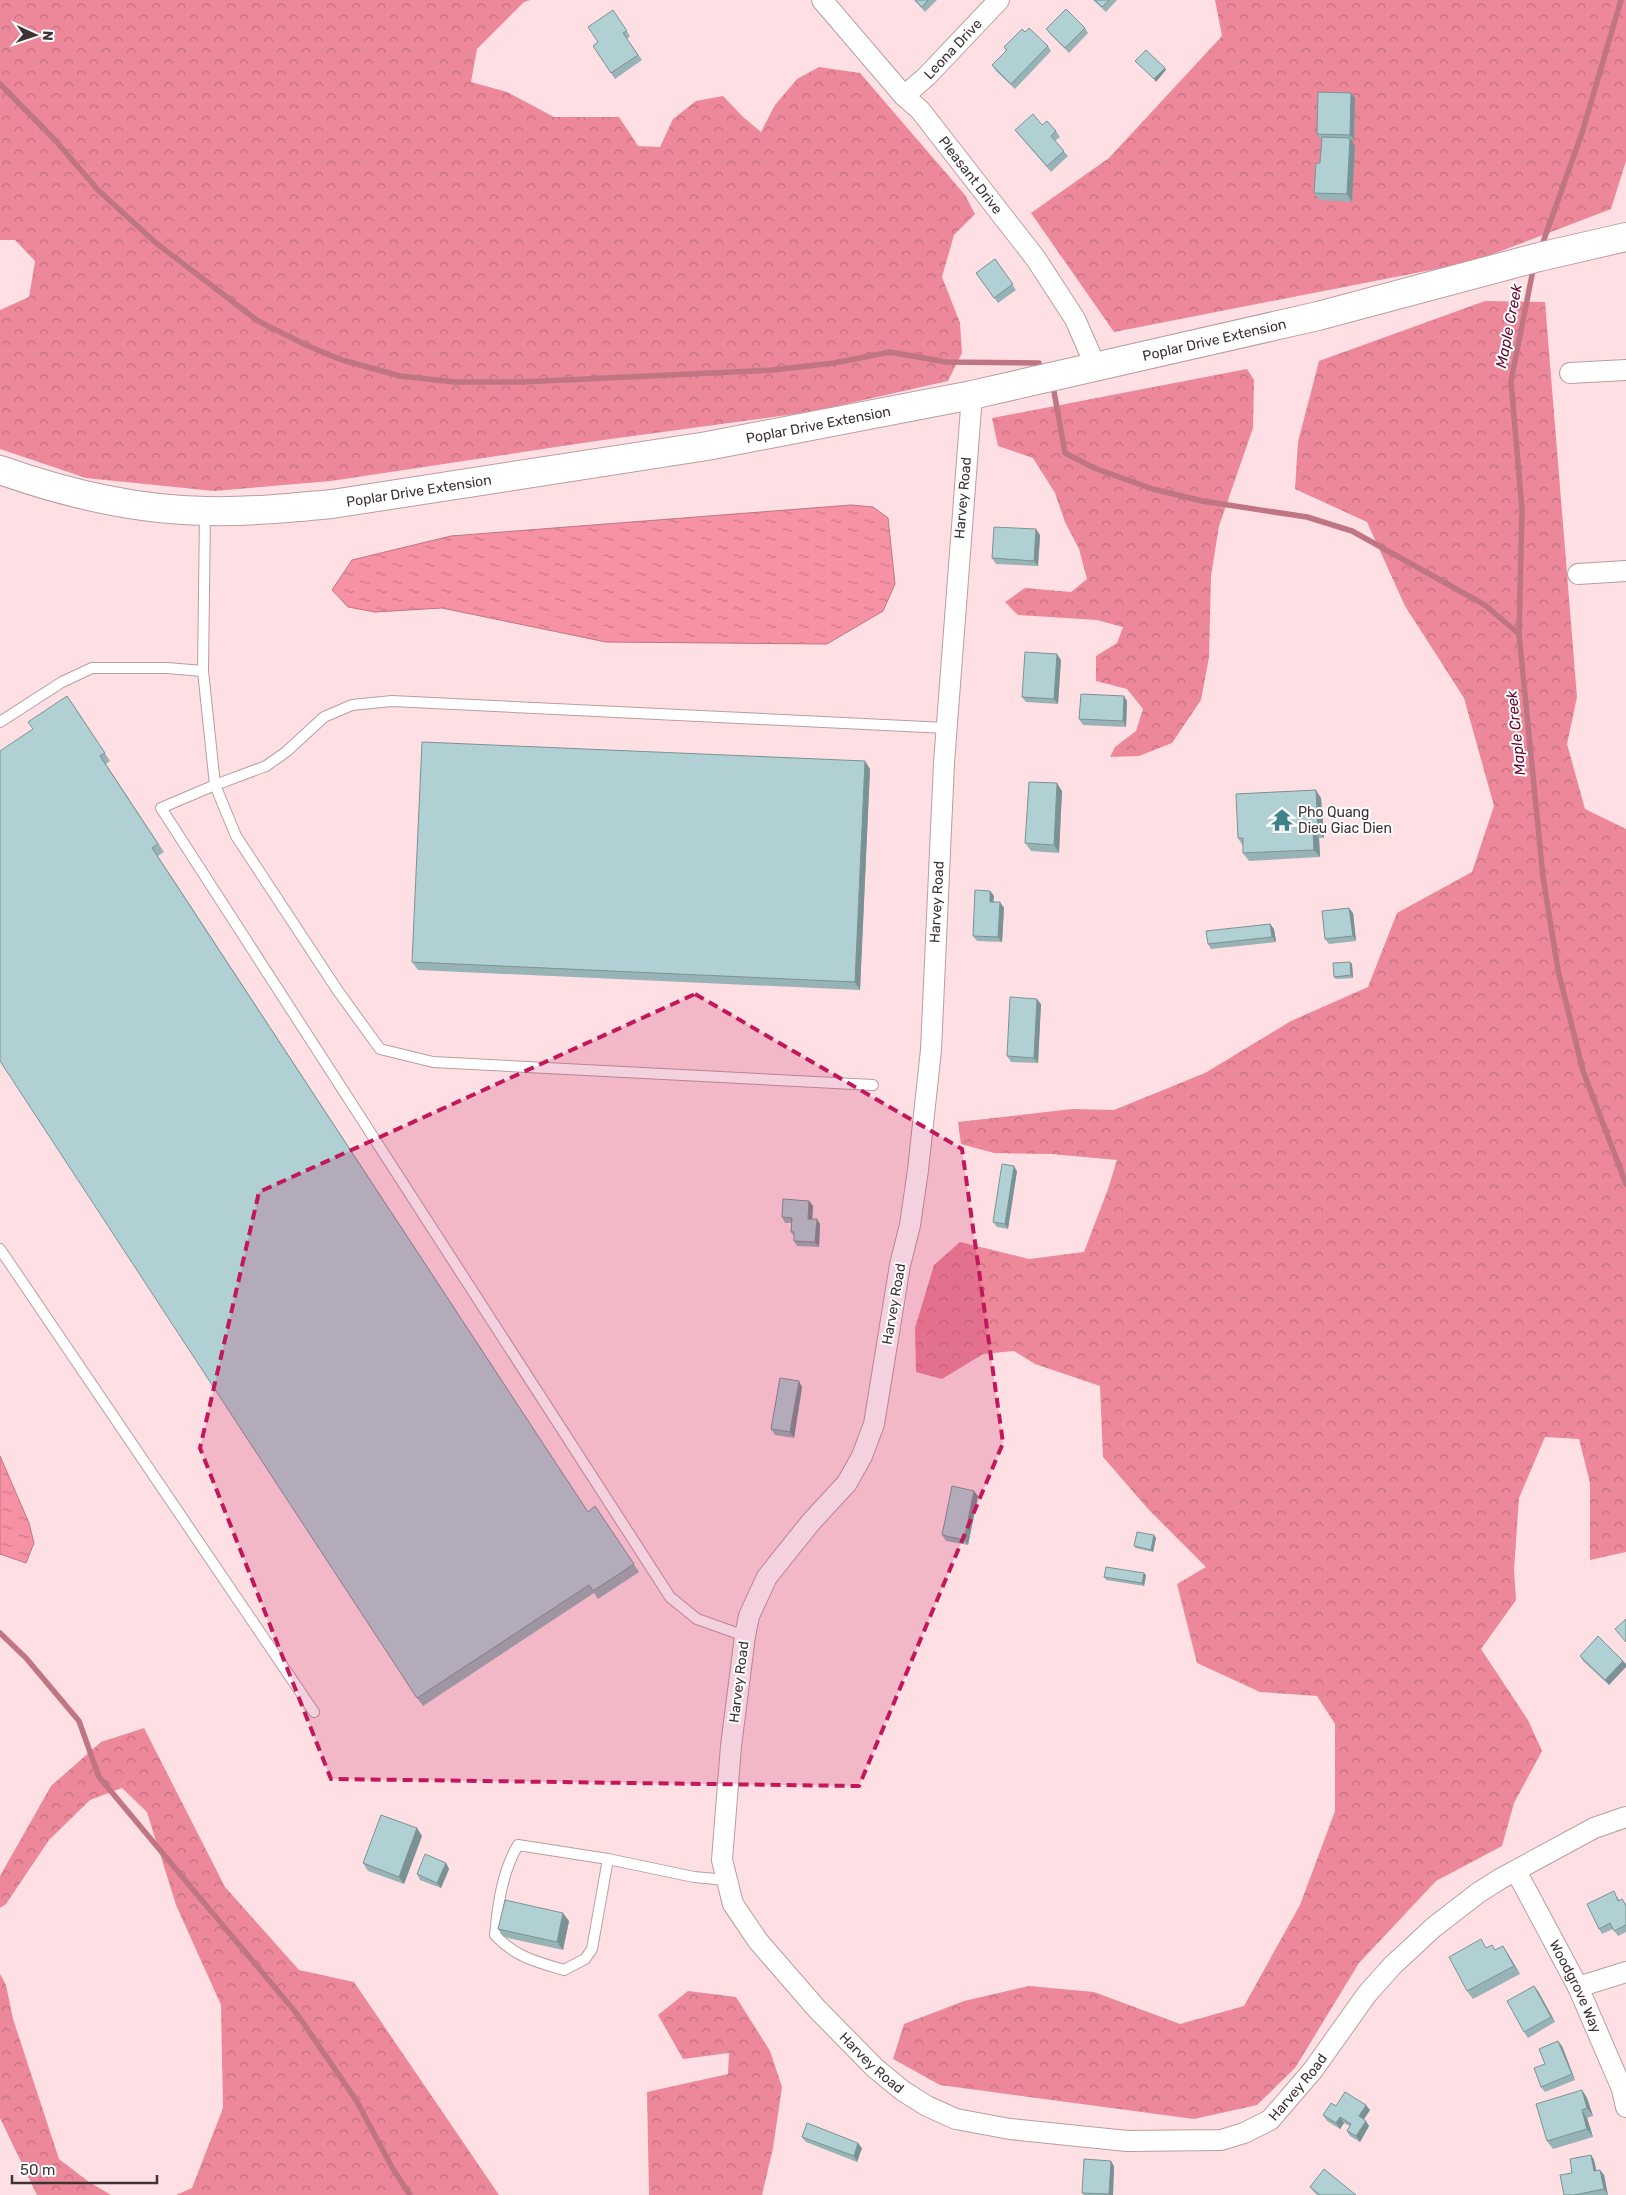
<svg xmlns="http://www.w3.org/2000/svg" width="1626" height="2195" font-family="Rubik,sans-serif">
	<style>
		.forest { fill: url(#forest-crowns) }
		.water { fill: url(#water-ripples); stroke: #bf7582 }
		.lines { fill: none; stroke-linecap: round; stroke-linejoin: round }
		.stream { stroke: #bf7582; stroke-width: 5.5 }
		.lane-casing { stroke: #ba9da1; stroke-width: 12 }
		.street-casing { stroke: #ba9da1; stroke-width: 22 }
		.secondary-casing { stroke: #ba9da1; stroke-width: 30 }
		.lane { stroke: #fff; stroke-width: 10 }
		.street { stroke: #fff; stroke-width: 20 }
		.secondary { stroke: #fff; stroke-width: 28 }
		.wall { fill: #97b3b5 }
		.shaded-wall { fill: #7b9294 }
		.building { fill: #b0d0d3; stroke: #7b9294 }
		.marked { fill: #c2185b; fill-opacity: 0.2; stroke: #c2185b; stroke-width: 4; stroke-dasharray: 10 6; stroke-linejoin: round }
		.labels { text-anchor: middle; dominant-baseline: central; stroke-width: 4; stroke-linejoin: round; paint-order: stroke }
		.street-label { font-size: 14px; fill: #3e3234; stroke: #fff }
		.poi-label { font-size: 14px; fill: #3e3234; stroke: #fff; text-anchor: start }
		.water-label { font-size: 15px; font-style: italic; fill: #630727; stroke: #fff }
	</style>
	<defs>
		<pattern id="forest-crowns" width="20" height="18" patternUnits="userSpaceOnUse" patternTransform="scale(1.25)"><rect width="20" height="18" fill="#ec889a"/><path d="M2 6a3 3 0 1 1 6 0M12 15a3 3 0 1 1 6 0" fill="none" stroke="#c1707e"/></pattern>
		<pattern id="water-ripples" width="26" height="14" patternUnits="userSpaceOnUse" patternTransform="scale(1.25)"><rect width="26" height="14" fill="#f692a4"/><path d="M2 4q2-2 4 0t4 0M15 11q2-2 4 0t4 0" fill="none" stroke="#c97886"/></pattern>
	</defs>
	<rect width="100%" height="100%" fill="#fee0e4"/>
	<!-- forest -->
	<g class="forest">
		<path d="M0 0H530L524 2 477 49 471 82 507 92 554 117H619L638 146 660 147 673 119 696 101 723 96 743 117 761 132 775 105 797 79 819 67 860 73 965 195 975 214 954 235 942 277 960 323 962 353 948 381 810 412 596 441 331 481 214 491 86 478 0 449V310L29 297 35 261 15 240H0Z"/>
		<path d="M1215 0H1626V161L1611 209 1472 262 1114 332 1031 213 1109 158 1222 36Z"/>
		<path d="M1485 301 1545 302 1577 697 1567 744 1585 809 1626 829V1552L1590 1560V1483L1579 1439 1545 1437 1519 1498 1514 1570 1516 1600 1481 1649 1528 1720 1542 1751 1514 1803 1502 1846 1436 1881 1359 1963 1295 2068 1257 2105 1194 2119 940 2085 893 2059 904 2024 964 2001 1029 1986 1094 1992 1180 2024 1244 2006 1300 1905 1335 1811V1724L1317 1696 1260 1692 1197 1663 1177 1584 1206 1567 1149 1510 1103 1457 1100 1386 1035 1364 1014 1351 983 1354 942 1379 916 1372 915 1328 934 1265 960 1242 1029 1259 1084 1252 1108 1189 1117 1160 1051 1154 994 1153 961 1144 958 1122 1072 1109 1114 1110 1205 1073 1291 1021 1368 987 1397 913 1472 872 1494 806 1464 698 1405 606 1367 522 1295 489 1298 442 1319 361Z"/>
		<path d="M1247 369 1254 380 1253 428 1219 526 1211 576 1209 657 1201 700 1172 743 1139 756 1110 757 1115 747 1136 731 1143 709 1127 689 1096 681V656L1117 643 1123 627 1097 620 1018 615 1005 602 1025 588 1071 592 1087 579 1079 549 1065 522 1055 493 1033 458 998 446 992 418Z"/>
		<path d="M144 1728 225 1887 299 1970 354 1982 499 2195H176L192 2188 223 2108 221 2005 176 1905 147 1812 122 1788 90 1800 49 1840 6 1904 0 1908V1876L51 1786 101 1742Z"/>
		<path d="M0 1974 6 1985 13 2019 59 2159 89 2182 111 2195H37L0 2118Z"/>
		<path d="M688 1991 736 1997 770 2051 782 2087 773 2148 762 2195H649L647 2092 728 2074 729 2053 683 2059 658 2015Z"/>
	</g>
	<!-- water -->
	<g class="water">
		<path d="M851 505 873 507 888 518 895 584 883 611 827 644 606 642 442 608 375 612 348 607 332 590 352 560 451 536Z"/>
		<path d="M0 1456 29 1523 34 1543 26 1563 0 1554Z"/>
	</g>
	<g class="lines">
		<!-- stream -->
		<g class="stream">
			<path d="M0 84 55 140 98 190 156 243 258 321 308 346 342 360 400 376 455 382H523L772 370 834 363 890 352 946 362 1039 363"/>
			<path d="M1542 245 1582 133 1621 0"/>
			<path d="M1533 270 1511 381 1522 510 1519 634 1543 877 1558 970 1583 1071 1626 1184"/>
			<path d="M1053 386 1065 453 1094 468 1153 489 1202 501 1307 517 1352 531 1485 605 1519 634"/>
			<path d="M0 1633 26 1658 79 1721 99 1777 297 2014 356 2100 393 2169 410 2195"/>
		</g>
		<defs>
			<g id="lane">
				<path d="M205 512 203 671 215 785 161 808 670 1597 697 1619 745 1636"/>
				<path d="M0 722 62 682 92 668H167L203 671"/>
				<path d="M873 1085 433 1062 380 1049 338 991 236 836 215 785 266 766 286 752 324 717 352 705 392 701 946 728"/>
				<path d="M0 1249 314 1712"/>
				<path d="M608 1859 518 1845C502 1872 498 1904 495 1935 515 1957 537 1962 564 1970L585 1959 592 1949 608 1859 694 1877 727 1880"/>
			</g>
			<g id="street">
				<path id="s1" d="M822 0 904 96 920 110 1036 259 1075 319 1096 367"/>
				<path id="s2" d="M904 96 927 76 999 0"/>
				<path d="M1570 373 1626 370"/>
				<path id="s3" d="M972 395 944 763 931 1050 918 1170 910 1225 900 1265 874 1424 862 1456 847 1483 811 1522 767 1577 749 1616 745 1636 731 1746 722 1860 733 1904 758 1941 817 2009 875 2068 903 2091 927 2106 956 2119 1010 2129 1127 2141 1221 2140 1244 2133 1270 2120 1313 2070 1367 1994 1393 1965 1434 1927 1478 1893 1500 1879 1594 1828 1626 1817"/>
				<path d="M1578 574 1626 571"/>
				<path id="s4" d="M1516 1871 1578 1987 1622 2089 1626 2107"/>
				<path d="M1578 1987 1626 1972"/>
			</g>
			<g id="secondary">
				<path id="s5" d="M0 470C65 493 137 510 206 511 248 512 290 508 332 504L707 446 972 395 1318 316 1539 257 1626 237"/>
			</g>
		</defs>
		<!-- lane casing -->
		<use href="#lane" class="lane-casing"/>
		<!-- street casing -->
		<use href="#street" class="street-casing"/>
		<!-- secondary casing -->
		<use href="#secondary" class="secondary-casing"/>
		<!-- lane -->
		<use href="#lane" class="lane"/>
		<!-- street -->
		<use href="#street" class="street"/>
		<!-- secondary -->
		<use href="#secondary" class="secondary"/>
	</g>
	<!-- wall -->
	<g class="wall">
		<path d="M914 0H937L925 12Z"/>
		<path d="M1093 0H1117L1106 12Z"/>
		<path d="M613 10 630 36 627 39 642 60 615 79 593 46 598 42Z"/>
		<path d="M1085 28 1088 33 1069 53 1050 34 1046 29Z"/>
		<path d="M1048 46 1051 51 1015 89 996 71 992 65 1006 51 1004 47Z"/>
		<path d="M1355 98 1354 140H1351L1355 146 1352 202 1320 200 1314 193 1320 163 1322 140H1321L1317 134Z"/>
		<path d="M1042 125 1056 131 1060 137 1055 141 1068 156 1051 172 1019 135 1015 130Z"/>
		<path d="M995 259 1016 290 998 303 976 273Z"/>
		<path d="M1036 529 1040 535 1038 566 996 564 992 558Z"/>
		<path d="M1061 660 1058 704 1026 702 1022 697Z"/>
		<path d="M1127 701 1126 727 1083 725 1079 719Z"/>
		<path d="M73 704 110 761 106 764 164 852 158 856 588 1512 595 1506 639 1572 598 1599 594 1593 423 1706 417 1698Z"/>
		<path d="M865 761 870 769 860 990 418 970 412 962Z"/>
		<path d="M1062 791 1059 853 1031 851 1025 843Z"/>
		<path d="M1321 798 1324 838H1319L1320 857 1249 861 1243 853V846L1238 838Z"/>
		<path d="M990 891 994 896 993 902H1000L1004 908 1002 942 977 941 973 936Z"/>
		<path d="M1353 913 1356 941 1329 944 1325 939Z"/>
		<path d="M1270 924 1274 929 1276 942 1211 949 1208 944Z"/>
		<path d="M1350 962 1352 964 1353 978 1336 979 1334 977Z"/>
		<path d="M1041 1004 1038 1063 1011 1062 1007 1056Z"/>
		<path d="M1017 1171 1008 1229 997 1227 993 1222Z"/>
		<path d="M809 1201 813 1206 812 1219 820 1224 819 1247 797 1246 794 1241V1236L791 1232 792 1223H785L782 1217Z"/>
		<path d="M802 1387 794 1438 775 1435 771 1429Z"/>
		<path d="M974 1491 978 1496 968 1545 946 1541 942 1535Z"/>
		<path d="M1154 1535 1156 1538 1153 1552 1136 1548 1134 1546Z"/>
		<path d="M1144 1573 1146 1575 1144 1586 1106 1580 1104 1577Z"/>
		<path d="M1580 1656 1626 1664 1609 1685 1583 1661Z"/>
		<path d="M417 1828 422 1836 404 1884 368 1871 363 1863Z"/>
		<path d="M446 1863 449 1869 441 1888 420 1880 417 1874Z"/>
		<path d="M1617 1896 1619 1900 1622 1899 1626 1904V1932L1618 1936 1613 1929 1602 1934 1599 1929Z"/>
		<path d="M569 1921 563 1950 504 1937 498 1929Z"/>
		<path d="M1503 1946 1508 1954 1520 1974 1473 1999 1467 1991 1487 1947 1496 1950Z"/>
		<path d="M1538 1991 1555 2022 1528 2038 1524 2032Z"/>
		<path d="M1562 2046 1575 2080 1545 2092 1541 2087 1545 2064Z"/>
		<path d="M1582 2090 1587 2098 1593 2116 1587 2118 1593 2137 1553 2149 1547 2141Z"/>
		<path d="M1336 2106 1370 2110 1364 2119 1369 2126 1360 2142 1350 2136 1347 2131 1350 2126 1344 2123 1340 2129 1327 2121 1323 2115Z"/>
		<path d="M802 2137 862 2148 857 2162 806 2142Z"/>
		<path d="M1591 2155 1594 2160 1596 2171 1600 2170 1604 2175 1608 2195H1564L1572 2173Z"/>
		<path d="M1114 2166 1113 2195H1084L1082 2193Z"/>
		<path d="M1310 2187 1356 2195H1317L1314 2192Z"/>
	</g>
	<!-- shaded-wall -->
	<g class="shaded-wall">
		<path d="M1165 68 1166 70 1156 82 1154 79Z"/>
		<path d="M1351 93 1355 98 1354 140 1350 135Z"/>
		<path d="M1350 138 1355 146 1352 202 1347 194Z"/>
		<path d="M1036 529 1040 535 1038 566 1034 561Z"/>
		<path d="M1057 654 1061 660 1058 704 1054 699Z"/>
		<path d="M1124 696 1127 701 1126 727 1123 721Z"/>
		<path d="M865 761 870 769 860 990 855 982Z"/>
		<path d="M1057 783 1062 791 1059 853 1054 845Z"/>
		<path d="M1316 790 1321 798 1324 838 1318 830Z"/>
		<path d="M1313 830 1319 838 1320 857 1314 850Z"/>
		<path d="M990 891 994 896 993 907 990 902Z"/>
		<path d="M1000 902 1004 908 1002 942 998 937Z"/>
		<path d="M1349 908 1353 913 1356 941 1353 936Z"/>
		<path d="M1270 924 1274 929 1276 942 1272 937Z"/>
		<path d="M1350 962 1352 964 1353 978 1351 975Z"/>
		<path d="M1037 999 1041 1004 1038 1063 1034 1058Z"/>
		<path d="M1014 1166 1017 1171 1008 1229 1005 1224Z"/>
		<path d="M809 1201 813 1206 812 1224 808 1219Z"/>
		<path d="M817 1219 820 1224 819 1247 815 1242Z"/>
		<path d="M799 1381 802 1387 794 1438 790 1432Z"/>
		<path d="M974 1491 978 1496 968 1545 964 1540Z"/>
		<path d="M1154 1535 1156 1538 1153 1552 1151 1550Z"/>
		<path d="M1144 1573 1146 1575 1144 1586 1142 1583Z"/>
		<path d="M1623 1661 1626 1664V1667L1609 1685 1605 1680Z"/>
		<path d="M417 1828 422 1836 404 1884 399 1877Z"/>
		<path d="M446 1863 449 1869 441 1888 437 1883Z"/>
		<path d="M563 1913 569 1921 563 1950 557 1942Z"/>
		<path d="M1503 1946 1508 1954 1520 1974 1514 1966Z"/>
		<path d="M1534 1986 1538 1991 1555 2022 1551 2017Z"/>
		<path d="M1558 2041 1562 2046 1575 2080 1572 2074Z"/>
		<path d="M1582 2090 1587 2098 1593 2116 1587 2108Z"/>
		<path d="M1366 2105 1370 2110 1362 2122 1359 2116Z"/>
		<path d="M1582 2110 1587 2118 1593 2137 1587 2129Z"/>
		<path d="M1340 2117 1344 2123 1340 2129 1336 2123Z"/>
		<path d="M1366 2121 1369 2126 1360 2142 1356 2136Z"/>
		<path d="M858 2143 862 2148 857 2162 854 2156Z"/>
		<path d="M1591 2155 1594 2160 1598 2177 1594 2171Z"/>
		<path d="M1111 2161 1114 2166 1113 2195H1110L1109 2194Z"/>
		<path d="M1600 2170 1604 2175 1608 2195 1604 2189Z"/>
	</g>
	<!-- building -->
	<g class="building">
		<path d="M915 0H928L922 7Z"/>
		<path d="M1095 0H1109L1102 7Z"/>
		<path d="M1066 9 1085 28 1065 48 1046 29Z"/>
		<path d="M613 10 627 31 623 33 638 55 611 73 593 46 598 42 588 27Z"/>
		<path d="M1029 28 1048 46 1011 84 992 65 1007 50 1004 47 1022 29 1025 32Z"/>
		<path d="M1146 50 1165 68 1154 79 1135 61Z"/>
		<path d="M1318 92 1351 93 1350 135 1317 134Z"/>
		<path d="M1033 114 1042 125 1047 121 1056 131 1051 136 1064 151 1047 166 1015 130Z"/>
		<path d="M1322 137 1350 138 1347 194 1314 193 1316 163H1320Z"/>
		<path d="M995 259 1013 284 994 298 976 273Z"/>
		<path d="M994 527 1036 529 1034 561 992 558Z"/>
		<path d="M1025 652 1057 654 1054 699 1022 697Z"/>
		<path d="M1081 694 1124 696 1123 721 1079 719Z"/>
		<path d="M67 696 105 753 100 756 158 844 152 848 588 1512 595 1506 634 1564 593 1591 589 1585 417 1698 0 1061V751L33 729 28 722Z"/>
		<path d="M422 742 865 761 855 982 412 962Z"/>
		<path d="M1029 782 1057 783 1054 845 1025 843Z"/>
		<path d="M1316 790 1318 830H1313L1314 850 1243 853V838H1238L1236 794Z"/>
		<path d="M975 890 990 891V902H1000L998 937 973 936Z"/>
		<path d="M1349 908 1353 936 1325 939 1322 911Z"/>
		<path d="M1270 924 1272 937 1208 944 1206 931Z"/>
		<path d="M1350 962 1351 975 1334 977 1333 963Z"/>
		<path d="M1010 997 1037 999 1034 1058 1007 1056Z"/>
		<path d="M1002 1164 1014 1166 1005 1224 993 1222Z"/>
		<path d="M783 1199 809 1201 808 1219H817L815 1242 794 1241V1232H791L792 1218 782 1217Z"/>
		<path d="M780 1378 799 1381 790 1432 771 1429Z"/>
		<path d="M952 1486 974 1491 964 1540 942 1535Z"/>
		<path d="M1137 1532 1154 1535 1151 1550 1134 1546Z"/>
		<path d="M1106 1567 1144 1573 1142 1583 1104 1577Z"/>
		<path d="M1626 1619V1642L1615 1629Z"/>
		<path d="M1598 1636 1623 1661 1605 1680 1580 1656Z"/>
		<path d="M381 1815 417 1828 399 1877 363 1863Z"/>
		<path d="M425 1854 446 1863 437 1883 417 1874Z"/>
		<path d="M1614 1891 1618 1901 1622 1899 1626 1906V1925L1614 1931 1610 1923 1599 1929 1587 1904Z"/>
		<path d="M505 1900 563 1913 557 1942 498 1929Z"/>
		<path d="M1481 1939 1486 1948 1492 1945 1495 1950 1503 1946 1514 1966 1467 1991 1449 1957Z"/>
		<path d="M1534 1986 1551 2017 1524 2032 1507 2001Z"/>
		<path d="M1558 2041 1572 2074 1541 2087 1534 2068 1545 2064 1539 2049Z"/>
		<path d="M1582 2090 1587 2108 1582 2110 1587 2129 1547 2141 1536 2104Z"/>
		<path d="M1345 2092 1366 2105 1359 2116 1366 2121 1356 2136 1347 2131 1351 2124 1340 2117 1336 2123 1323 2115 1331 2103 1336 2106Z"/>
		<path d="M807 2123 858 2143 854 2156 802 2137Z"/>
		<path d="M1591 2155 1594 2171 1600 2170 1604 2189 1574 2195H1564L1560 2175 1572 2173 1570 2159Z"/>
		<path d="M1084 2159 1111 2161 1109 2194 1082 2193Z"/>
		<path d="M1324 2169 1356 2195H1320L1310 2187Z"/>
	</g>
	<!-- marked area -->
	<path class="marked" d="M695 994 962 1149 1003 1443 859 1786 331 1779 200 1448 259 1192Z"/>
	<!-- icons -->
	<defs>
		<symbol id="temple-bare" viewBox="-9 -9 18 18"><path d="M0-6L5-2H3V0L6.5 2.5H4V6H1.5V3h-3V6H-4V2.5H-6.5L-3 0V-2H-5Z" fill="#3c848a" stroke="#fff" stroke-width="2.5" paint-order="stroke"/></symbol>
	</defs>
	<g fill-rule="evenodd">
		<use href="#temple-bare" x="1266" y="804" width="32" height="32"/>
	</g>
	<g class="labels">
		<!-- street labels -->
		<g class="street-label">
			<text stroke="none"><textPath href="#s2" startOffset="68">Leona Drive</textPath></text>
			<text stroke="none"><textPath href="#s1" startOffset="230">Pleasant Drive</textPath></text>
			<text stroke="none"><textPath href="#s5" startOffset="1235">Poplar Drive Extension</textPath></text>
			<text stroke="none"><textPath href="#s5" startOffset="830">Poplar Drive Extension</textPath></text>
			<text stroke="none"><textPath href="#s5" startOffset="425">Poplar Drive Extension</textPath></text>
			<text transform="translate(963 498) rotate(-85)">Harvey Road</text>
			<text transform="translate(937 902) rotate(-87)">Harvey Road</text>
			<text transform="translate(894 1304) rotate(-80)">Harvey Road</text>
			<text transform="translate(739 1682) rotate(-83)">Harvey Road</text>
			<text stroke="none"><textPath href="#s4" startOffset="130">Woodgrove Way</textPath></text>
			<text stroke="none"><textPath href="#s3" startOffset="1769">Harvey Road</textPath></text>
			<text stroke="none"><textPath href="#s3" startOffset="2234">Harvey Road</textPath></text>
		</g>
		<!-- poi labels -->
		<g class="poi-label">
			<text x="1298" y="812">Pho Quang<tspan x="1298" dy="16">Dieu Giac Dien</tspan></text>
		</g>
		<!-- water labels -->
		<g class="water-label">
			<text transform="translate(1509 326) rotate(-79)">Maple Creek</text>
			<text transform="translate(1516 733) rotate(-96)">Maple Creek</text>
		</g>
	</g>
	<!-- north arrow -->
	<g transform="translate(35 35) rotate(93)" stroke="#ffffff" stroke-width="4" paint-order="stroke">
	<path d="M0-4L9 19L0 12L-9 19Z" fill="#3e3234"/>
	<text y="-8" font-size="14" font-weight="bold" text-anchor="middle" fill="#3e3234">N</text>
	</g>
	<!-- scale -->
	<path d="M12 2175v8h145v-8" fill="none" stroke="#3e3234" stroke-width="2.5"/>
	<text x="20" y="2175" font-size="15" fill="#3e3234" stroke="#ffffff" stroke-width="4" paint-order="stroke">50 m</text>
</svg>
